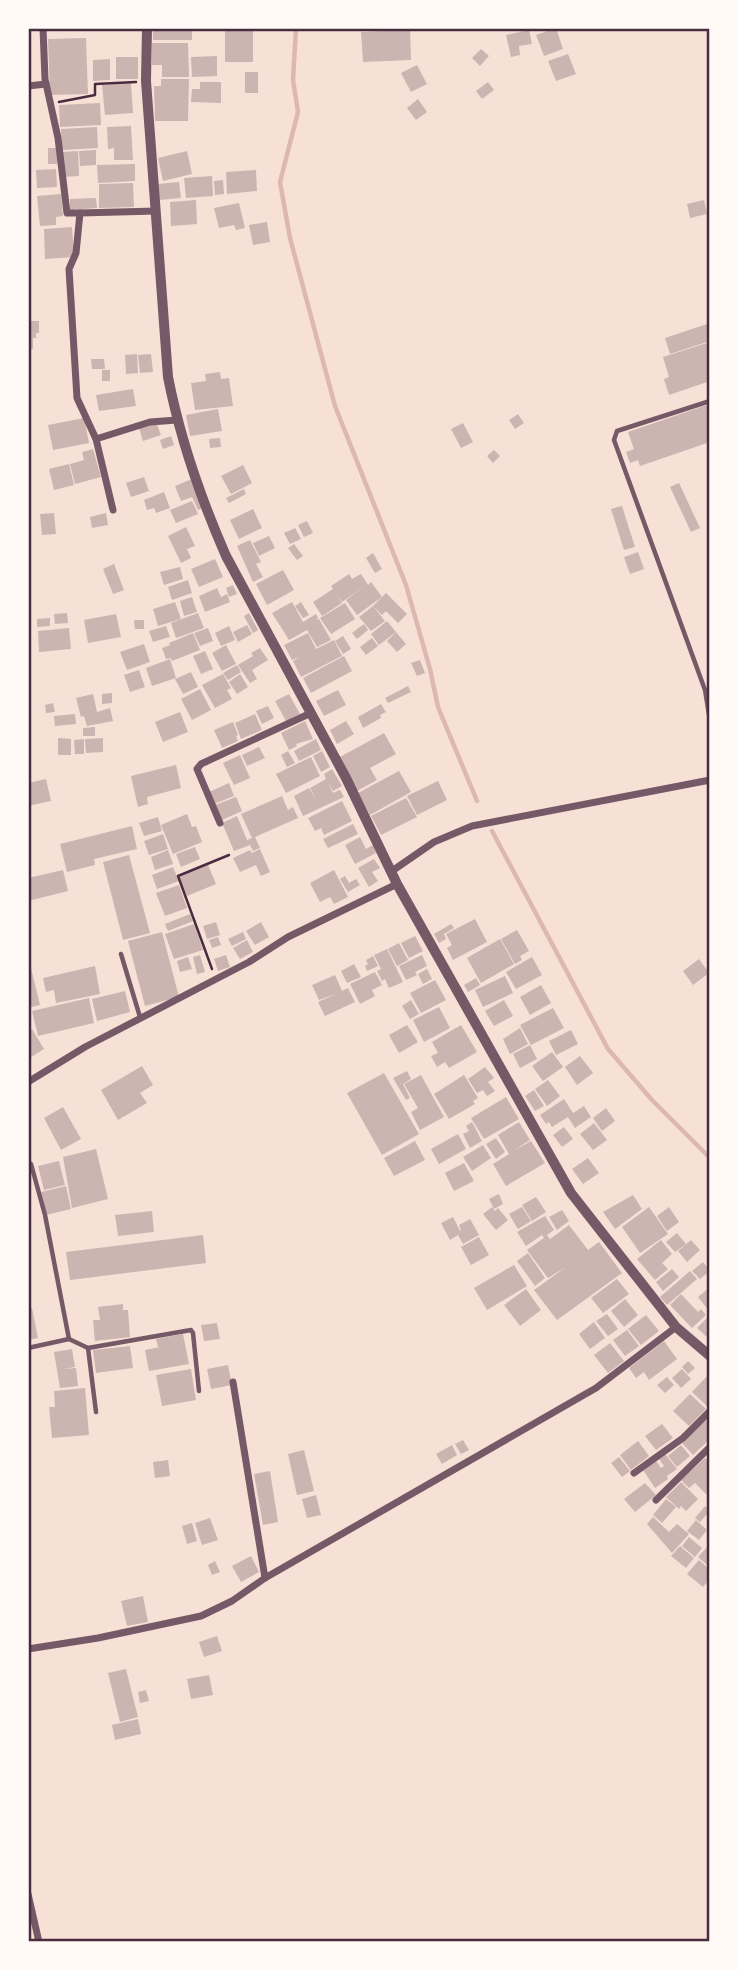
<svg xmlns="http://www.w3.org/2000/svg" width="738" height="1970" font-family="Raleway,sans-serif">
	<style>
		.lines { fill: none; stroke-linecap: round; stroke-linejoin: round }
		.stream { stroke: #dcb8b0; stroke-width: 4.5 }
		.building { fill: #ccb4b1 }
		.path { stroke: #4a2c40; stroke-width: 2.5 }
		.service { stroke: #755966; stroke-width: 4.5 }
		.minor { stroke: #755966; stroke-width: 7 }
		.tertiary { stroke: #755966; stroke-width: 10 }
		.neatline { fill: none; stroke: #4a2c40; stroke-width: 2.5 }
	</style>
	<rect width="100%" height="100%" fill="#f7e1d7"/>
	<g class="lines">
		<!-- stream -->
		<g class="stream">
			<path d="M296 28 293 80 298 112 280 182 290 238 335 406 406 585 430 669 438 707 477 801"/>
			<path d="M492 831 608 1049 652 1100 710 1158"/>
		</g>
	</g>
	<!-- building -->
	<g class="building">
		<rect x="153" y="28" width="39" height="12"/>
		<rect x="225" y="28" width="28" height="34"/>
		<path d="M406 28H410L411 60 363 62 361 32 406 30Z"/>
		<path d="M556 28 563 49 544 56 536 35Z"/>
		<path d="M529 30 532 44 519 46 520 55 511 57 506 35Z"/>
		<path d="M86 38 88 94 50 95 48 39Z"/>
		<path d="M152 43H188L189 77H162V65H152Z"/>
		<path d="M481 49 489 56 480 66 472 58Z"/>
		<path d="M568 54 576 74 556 81 548 61Z"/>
		<path d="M217 56V76L192 77 191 57Z"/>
		<rect x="116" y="57" width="22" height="22"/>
		<path d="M110 59V80L93 81V60Z"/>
		<path d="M417 65 427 84 411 92 401 73Z"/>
		<rect x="245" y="72" width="13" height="21"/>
		<path d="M161 79H189L188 121H155L154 86H161Z"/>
		<path d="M200 82H221V103L191 102 192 89H200Z"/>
		<path d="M488 82 494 90 482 99 476 91Z"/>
		<path d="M131 83 133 113 105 115 102 85Z"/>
		<path d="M418 99 427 112 416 120 407 108Z"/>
		<path d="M100 103 101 125 60 127 59 105Z"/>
		<path d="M131 126 133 160H114V148L108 149 107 127Z"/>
		<path d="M97 127 98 148 62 150 61 129Z"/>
		<rect x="48" y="148" width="9" height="16"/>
		<path d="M96 150V165L80 166 79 151Z"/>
		<path d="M78 151 79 176 63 177 62 152Z"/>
		<path d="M187 151 192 174 163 181 158 158Z"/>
		<path d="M135 164V181L98 183 97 165Z"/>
		<path d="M56 169 57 187 37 188 36 170Z"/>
		<path d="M256 170 257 191 227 194 226 172Z"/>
		<path d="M212 176 213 196 186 198 184 178Z"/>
		<path d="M223 180 224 194 215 195 214 181Z"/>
		<path d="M179 182 181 198 159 200 158 184Z"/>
		<path d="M133 183 134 207 99 208V184Z"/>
		<path d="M61 194 63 216 56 217V225L40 226 37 196Z"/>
		<path d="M96 198 97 208 70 210V199Z"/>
		<path d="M196 200 197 224 171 226 170 202Z"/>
		<path d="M704 200 707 214 690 218 687 204Z"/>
		<path d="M239 203 245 228 236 230 234 225 219 228 214 208Z"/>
		<path d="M267 222 270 242 253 245 249 225Z"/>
		<path d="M72 227 74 257 45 259 44 229Z"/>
		<path d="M30 321H39V333H36V338H33V349H28Z"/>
		<path d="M710 323V341L670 354 665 338Z"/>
		<path d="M710 342V381L669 395 664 379 669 377 663 357Z"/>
		<path d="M137 354 138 373 126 374 125 355Z"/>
		<path d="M151 354 153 372 140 373 138 355Z"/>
		<path d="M91 359H104L105 369H92Z"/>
		<rect x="102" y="370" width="8" height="11"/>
		<path d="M220 372 221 379 229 378 233 406 195 410 191 383 206 381 205 374Z"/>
		<path d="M133 389 136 406 99 411 96 395Z"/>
		<path d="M710 404V442L640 466 638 460 630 463 626 452 634 449 628 432Z"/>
		<path d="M218 409 222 431 190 436 186 415Z"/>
		<path d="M518 414 524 423 515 429 509 420Z"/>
		<path d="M84 418 89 443 53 450 48 425Z"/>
		<path d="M156 422 161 435 143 441 139 428Z"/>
		<path d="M463 423 473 442 461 448 451 429Z"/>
		<path d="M171 436 174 445 163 449 160 440Z"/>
		<path d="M220 438 221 447 210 448 209 439Z"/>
		<path d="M93 449 101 477 75 484 70 464 84 460 82 452Z"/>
		<path d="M494 450 500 456 493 463 487 456Z"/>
		<path d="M69 464 74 485 54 490 49 469Z"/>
		<path d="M243 465 252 483 231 494 221 476Z"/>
		<path d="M144 477 149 491 131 497 126 483Z"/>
		<path d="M192 479 203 508 198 510 192 497 181 501 175 486Z"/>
		<path d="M679 483 700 528 691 532 670 487Z"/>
		<path d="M244 489 246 494 229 503 226 498Z"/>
		<path d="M164 492 170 508 156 513 154 508 147 510 144 500Z"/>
		<path d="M192 501 198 514 176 523 170 510Z"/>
		<path d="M622 506 635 547 624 550 611 509Z"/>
		<path d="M253 509 262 528 239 539 230 520Z"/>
		<path d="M54 513 56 534 42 535 40 514Z"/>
		<path d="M106 513 108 525 92 528 90 517Z"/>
		<path d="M307 521 313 533 304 537 298 525Z"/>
		<path d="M186 527 195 546 187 549 191 558 181 563 168 536Z"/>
		<path d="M295 528 301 539 290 544 284 533Z"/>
		<path d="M269 536 275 548 259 556 253 543Z"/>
		<path d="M250 540 261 562 256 564 263 577 253 582 237 546Z"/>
		<path d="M294 544 303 556 297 560 288 548Z"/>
		<path d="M638 552 644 569 630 574 624 557Z"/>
		<path d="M373 553 382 569 375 573 366 558Z"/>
		<path d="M215 559 223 577 199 587 191 569Z"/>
		<path d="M114 564 124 590 113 594 103 569Z"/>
		<path d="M180 567 183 579 164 585 160 572Z"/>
		<path d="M283 570 294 590 267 605 256 584Z"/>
		<path d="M349 574 352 579 361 574 368 585 371 582 382 597 357 615 346 600 364 586 342 602 335 592 342 603 322 616 313 602 333 589 331 586Z"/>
		<path d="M188 580 192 593 172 600 168 587Z"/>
		<path d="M233 585 237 594 229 597 226 588Z"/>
		<path d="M217 588 221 597 227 594 230 602 205 612 199 596Z"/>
		<path d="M386 593 407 614 398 623 386 611 382 615 373 606Z"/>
		<path d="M192 597 197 612 184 616 180 601Z"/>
		<path d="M175 602 181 619 158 626 153 609Z"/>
		<path d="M292 602 303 622 316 614 318 618 316 620 319 619 331 640 317 647 307 630 289 640 272 613Z"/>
		<path d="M301 602 309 615 303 618 295 606Z"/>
		<path d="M345 603 355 619 331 634 320 618Z"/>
		<path d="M373 606 385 621 371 631 359 617Z"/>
		<path d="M67 613 68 623 55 624 54 614Z"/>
		<path d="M198 613 204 628 176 638 171 623Z"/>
		<path d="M249 613 258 630 253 633 244 616Z"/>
		<path d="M116 614 121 637 88 643 84 620Z"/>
		<path d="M50 618V626L37 627V619Z"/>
		<path d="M134 620H144V629H135Z"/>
		<path d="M387 621 396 632 379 645 371 634Z"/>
		<path d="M364 624 368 630 357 639 352 633Z"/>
		<path d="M247 625 252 634 238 642 233 632Z"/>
		<path d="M166 626 170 637 153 642 149 631Z"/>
		<path d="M229 626 235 640 221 646 215 633Z"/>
		<path d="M69 628 71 649 39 652 38 631Z"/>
		<path d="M208 628 213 641 200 646 194 633Z"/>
		<path d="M396 632 406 644 397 652 387 641Z"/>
		<path d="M193 633 200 650 172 661 171 658 166 659 162 648 170 645 169 643Z"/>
		<path d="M308 633 316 649 334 640 342 656 301 677 293 661 299 657 292 660 284 645Z"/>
		<path d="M343 636 351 649 343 654 335 641Z"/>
		<path d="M372 638 378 646 366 655 360 647Z"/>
		<path d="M144 644 150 662 127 670 120 652Z"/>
		<path d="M226 645 236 664 222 671 212 653Z"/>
		<path d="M260 648 268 660 252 670 257 679 250 683 238 665 253 656 251 653Z"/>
		<path d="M205 651 213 669 201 674 193 656Z"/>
		<path d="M344 656 352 671 311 693 303 678Z"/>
		<path d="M170 659 176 678 152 686 146 668Z"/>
		<path d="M420 660 425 673 417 676 411 663Z"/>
		<path d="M237 665 241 672 228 680 223 673Z"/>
		<path d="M139 670 145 687 130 692 124 675Z"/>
		<path d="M191 672 198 687 183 694 175 679Z"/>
		<path d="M223 674 231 688 227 690 232 699 215 708 202 685Z"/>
		<path d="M240 674 248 687 237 694 229 682Z"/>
		<path d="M408 686 411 692 388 703 385 698Z"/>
		<path d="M200 689 211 710 192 720 181 699Z"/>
		<path d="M338 690 346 705 324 716 316 701Z"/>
		<path d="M112 693V703L102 704V694Z"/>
		<path d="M93 694 97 712 110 708 113 721 87 726 84 716 81 717 76 698Z"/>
		<path d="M289 694 300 714 286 721 275 701Z"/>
		<path d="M53 703 55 712 46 713 45 705Z"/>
		<path d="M381 704 386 712 380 715 381 718 363 728 358 717Z"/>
		<path d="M268 706 274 718 262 724 256 711Z"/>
		<path d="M180 712 188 732 163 742 155 722Z"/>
		<path d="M75 714 76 724 55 726 54 716Z"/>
		<path d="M255 714 262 730 241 739 235 723Z"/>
		<path d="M305 721 313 739 296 744 297 746 289 750 281 733Z"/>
		<path d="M346 721 354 734 337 744 330 730Z"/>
		<path d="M233 722 238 735 236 736 238 741 222 748 214 730Z"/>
		<path d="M95 727V736H83V728Z"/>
		<path d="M384 733 396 754 370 768 377 780 357 791 338 758Z"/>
		<path d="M58 738 71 739V755H58Z"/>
		<path d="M103 738V752L86 753 85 739Z"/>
		<path d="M84 739V754H75L74 740Z"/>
		<path d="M316 739 321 750 299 761 294 751Z"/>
		<path d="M259 747 265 758 247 766 242 755Z"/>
		<path d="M288 751 295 763 287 767 281 755Z"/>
		<path d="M322 751 330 767 321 772 313 756Z"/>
		<path d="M240 755 250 778 234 785 223 763Z"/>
		<path d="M311 757 320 776 286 793 276 774Z"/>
		<path d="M176 765 181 788 147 797 148 804 138 807 131 776Z"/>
		<path d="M332 769 342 786 333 791 328 783 333 793 325 796 340 790 344 797 303 816 294 796 309 788 317 801 310 788 326 779 324 774Z"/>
		<path d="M399 771 411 792 370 815 358 793Z"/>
		<path d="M46 779 51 801 28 806V783Z"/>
		<path d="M438 781 447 800 417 815 407 796Z"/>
		<path d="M229 783 234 796 214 804 209 792Z"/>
		<path d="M282 796 288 810 293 807 298 818 255 837 260 848 253 851 250 845 234 851 222 823 237 816 247 840 252 838 241 814Z"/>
		<path d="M236 797 242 811 222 820 215 805Z"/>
		<path d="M406 798 417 817 381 835 371 816Z"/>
		<path d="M342 801 352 821 324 835 321 828 315 831 308 818Z"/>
		<path d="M187 814 192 827 196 826 202 842 173 854 161 825Z"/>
		<path d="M158 817 162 831 144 836 139 823Z"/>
		<path d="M353 824 358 834 328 848 323 839Z"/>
		<path d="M132 826 137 849 94 859 95 865 67 872 60 844Z"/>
		<path d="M163 834 168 849 149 855 144 841Z"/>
		<path d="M360 837 366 849 373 845 376 853 355 864 345 845Z"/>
		<path d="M195 847 200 859 181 867 176 854Z"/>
		<path d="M260 849 270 872 261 876 256 865 240 872 233 858 250 850 252 853Z"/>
		<path d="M168 850 173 864 155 870 151 857Z"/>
		<path d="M129 855 150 933 123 940 103 862Z"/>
		<path d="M374 859 380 868 372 872 378 881 369 887 358 868Z"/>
		<path d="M208 865 216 884 187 896 179 877Z"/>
		<path d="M173 867 179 881 157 889 152 875Z"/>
		<path d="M63 870 68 891 28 901V878Z"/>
		<path d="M334 870 348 897 334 904 330 897 320 902 310 883Z"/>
		<path d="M345 876 349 883 356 879 360 885 348 892 340 879Z"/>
		<path d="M179 885 187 908 165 916 156 893Z"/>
		<path d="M190 914 193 921 168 931 165 924Z"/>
		<path d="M475 919 487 942 453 960 447 948 452 945 446 934Z"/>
		<path d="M216 922 220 935 207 939 203 926Z"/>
		<path d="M261 922 269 937 255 945 246 931Z"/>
		<path d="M194 924 203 950 174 959 165 934Z"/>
		<path d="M451 924 454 928 444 934 446 939 439 943 434 934Z"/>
		<path d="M517 930 529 951 520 956 522 960 515 964 501 939Z"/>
		<path d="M162 932 179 997 145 1006 128 941Z"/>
		<path d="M243 932 246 939 232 946 228 939Z"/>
		<path d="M415 936 423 951 409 958 401 943Z"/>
		<path d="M218 937 221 945 212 948 209 940Z"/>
		<path d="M500 939 514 964 481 983 467 958Z"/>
		<path d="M247 940 253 952 240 959 233 948Z"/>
		<path d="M399 943 408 960 397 966 388 949Z"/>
		<path d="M387 949 403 982 389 988 385 979 382 981 377 971 381 969 374 955Z"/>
		<path d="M200 955 205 972 197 974 193 957Z"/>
		<path d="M226 955 230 967 218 971 214 959Z"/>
		<path d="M422 955 427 966 415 972 417 975 406 980 399 966Z"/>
		<path d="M28 956 40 1005 28 1008Z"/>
		<path d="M373 956 378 966 367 971 365 966 368 964 366 960Z"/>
		<path d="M188 957 192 969 180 972 177 961Z"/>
		<path d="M532 957 542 975 516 989 506 972Z"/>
		<path d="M699 959 709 973 693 985 683 971Z"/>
		<path d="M354 964 361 977 347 983 341 971Z"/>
		<path d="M95 966 100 994 56 1003 54 990 46 992 43 978Z"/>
		<path d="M427 969 432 979 423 984 418 974Z"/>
		<path d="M375 972 382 985 372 990 375 996 360 1004 350 984Z"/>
		<path d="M335 975 342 991 348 988 355 1002 325 1016 318 1002 336 994 319 1000 312 985Z"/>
		<path d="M505 976 513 993 483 1007 475 990Z"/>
		<path d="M476 978 480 985 468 992 464 985Z"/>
		<path d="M435 980 446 1000 421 1013 410 993Z"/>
		<path d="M541 985 551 1003 530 1015 520 997Z"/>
		<path d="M125 991 130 1012 97 1021 92 999Z"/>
		<path d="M89 998 94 1023 38 1036 32 1011Z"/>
		<path d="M411 1000 419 1014 410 1019 402 1006Z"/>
		<path d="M504 1000 513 1016 494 1026 485 1011Z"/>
		<path d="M439 1007 450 1028 424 1042 413 1020Z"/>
		<path d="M553 1008 564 1028 531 1045 520 1025Z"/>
		<path d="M407 1025 418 1042 399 1053 389 1035Z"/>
		<path d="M461 1025 477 1052 449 1068 445 1062 437 1067 431 1056 438 1053 432 1042Z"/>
		<path d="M520 1028 528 1044 510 1054 503 1039Z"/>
		<path d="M32 1029 44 1049 28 1059V1032Z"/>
		<path d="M571 1030 578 1044 556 1055 549 1041Z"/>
		<path d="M530 1045 537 1059 520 1068 513 1054Z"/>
		<path d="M552 1052 563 1067 543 1081 532 1066Z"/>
		<path d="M580 1056 593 1073 577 1085 565 1067Z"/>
		<path d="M142 1066 153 1085 140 1093 147 1103 118 1120 101 1090Z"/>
		<path d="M485 1067 494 1078 488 1082 495 1091 487 1096 483 1090 477 1093 468 1079Z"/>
		<path d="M407 1071 411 1079 403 1084 410 1098 406 1100 393 1078Z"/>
		<path d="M384 1073 419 1134 382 1155 347 1093Z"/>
		<path d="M421 1075 444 1117 420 1130 411 1112 418 1108 404 1084Z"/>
		<path d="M464 1075 478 1098 473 1101 475 1104 449 1119 434 1094Z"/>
		<path d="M548 1080 560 1096 547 1106 535 1089Z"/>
		<path d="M534 1090 544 1106 535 1111 525 1096Z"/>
		<path d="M506 1097 519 1119 484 1139 471 1118Z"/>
		<path d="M564 1099 573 1113 584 1106 591 1117 575 1128 568 1117 552 1127 549 1122 546 1124 540 1115Z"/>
		<path d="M63 1107 81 1139 61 1150 44 1118Z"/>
		<path d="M606 1108 615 1121 602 1131 593 1118Z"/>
		<path d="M472 1122 482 1141 470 1148 463 1134 469 1131 466 1126Z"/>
		<path d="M519 1122 530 1140 513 1151 531 1141 545 1163 506 1186 493 1164 509 1154 498 1135Z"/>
		<path d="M594 1123 607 1140 593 1150 580 1134Z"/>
		<path d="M564 1127 573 1139 562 1147 553 1135Z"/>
		<path d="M458 1134 466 1149 439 1164 431 1149Z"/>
		<path d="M496 1138 505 1152 496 1159 486 1144Z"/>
		<path d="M415 1141 425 1160 394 1176 384 1158Z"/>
		<path d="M483 1145 491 1158 472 1171 463 1157Z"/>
		<path d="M96 1149 108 1199 72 1208 63 1157Z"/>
		<path d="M588 1158 599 1173 583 1184 572 1169Z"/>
		<path d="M59 1161 65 1185 44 1190 38 1166Z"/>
		<path d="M464 1163 474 1181 454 1191 445 1173Z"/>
		<path d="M66 1186 71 1209 46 1215 41 1192Z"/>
		<path d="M499 1194 503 1204 494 1209 489 1199Z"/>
		<path d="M633 1195 642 1209 615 1229 603 1212Z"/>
		<path d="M536 1197 546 1212 532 1221 522 1205Z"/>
		<path d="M492 1207 495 1211 498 1208 508 1220 496 1230 483 1214Z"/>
		<path d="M522 1207 531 1221 518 1229 509 1214Z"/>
		<path d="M649 1207 668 1234 640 1253 622 1227Z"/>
		<path d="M669 1207 679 1222 667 1231 657 1216Z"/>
		<path d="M562 1210 569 1221 557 1230 549 1217Z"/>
		<path d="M152 1211 154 1232 118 1236 115 1215Z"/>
		<path d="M545 1216 554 1230 547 1235 550 1239 569 1225 588 1250 599 1242 622 1273 557 1320 534 1290 566 1267 548 1278 527 1250 544 1238 542 1235 526 1246 517 1232Z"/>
		<path d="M453 1217 460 1231 461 1230 459 1225 470 1219 479 1235 463 1244 458 1235 450 1240 441 1223Z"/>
		<path d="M677 1233 686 1244 675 1252 666 1242Z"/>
		<path d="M203 1235 206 1263 70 1280 66 1252Z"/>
		<path d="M479 1237 489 1255 471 1265 461 1247Z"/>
		<path d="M661 1240 672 1254 662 1263 668 1269 655 1280 637 1259Z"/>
		<path d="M691 1240 700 1250 687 1262 678 1251Z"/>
		<path d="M528 1253 545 1278 535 1286 517 1261Z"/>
		<path d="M703 1262 710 1271 700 1279 692 1271Z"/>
		<path d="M514 1265 527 1286 487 1310 474 1288Z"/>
		<path d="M672 1269 679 1277 663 1291 656 1282Z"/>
		<path d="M690 1271 697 1279 667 1305 660 1297Z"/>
		<path d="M617 1279 629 1294 603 1313 591 1298Z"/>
		<path d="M710 1287V1312L698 1297Z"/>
		<path d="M526 1289 541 1310 520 1326 504 1305Z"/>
		<path d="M681 1294 698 1312 701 1309 706 1315 692 1328 670 1305Z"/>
		<path d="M625 1299 638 1315 624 1327 611 1311Z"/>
		<path d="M123 1304V1310H128L130 1337 95 1341 93 1320H100L98 1307Z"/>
		<path d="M32 1308 38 1338 28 1340V1309Z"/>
		<path d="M607 1314 618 1329 608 1336 596 1321Z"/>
		<path d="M646 1315 659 1331 641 1345 628 1329Z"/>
		<path d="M710 1315V1340L697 1328Z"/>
		<path d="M594 1322 605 1338 590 1349 579 1334Z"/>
		<path d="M217 1323 220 1339 204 1341 201 1325Z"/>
		<path d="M627 1330 639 1346 625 1356 613 1340Z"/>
		<path d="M183 1334 189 1364 149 1371 145 1350 160 1347H158L156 1339Z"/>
		<path d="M664 1341 677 1359 649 1380 644 1372 636 1378 629 1368Z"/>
		<path d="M610 1343 624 1361 608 1373 594 1355Z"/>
		<path d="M130 1346 133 1368 96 1373 93 1350Z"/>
		<path d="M72 1349 75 1367 63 1369 76 1368 78 1386 60 1388 54 1352Z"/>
		<path d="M688 1361 695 1368 688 1374 682 1367Z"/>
		<path d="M228 1365 232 1385 211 1389 207 1369Z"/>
		<path d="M191 1369 196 1400 162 1406 156 1375Z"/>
		<path d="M682 1369 691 1379 681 1388 672 1378Z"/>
		<path d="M710 1373V1409L692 1392Z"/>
		<path d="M667 1377 674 1385 665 1393 657 1385Z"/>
		<path d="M85 1388 89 1435 52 1438 49 1407H55L54 1391Z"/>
		<path d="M690 1394 706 1409 689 1426 673 1411Z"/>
		<path d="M707 1419 710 1421V1439L693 1455 682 1443Z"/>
		<path d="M662 1424 673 1438 656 1450 645 1436Z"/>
		<path d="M463 1440 469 1450 461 1454 455 1444Z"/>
		<path d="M638 1441 649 1456 631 1470 620 1455Z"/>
		<path d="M452 1445 457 1455 442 1464 436 1454Z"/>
		<path d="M681 1445 690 1456 677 1467 668 1456Z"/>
		<path d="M304 1450 314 1491 297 1495 288 1454Z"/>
		<path d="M665 1454 677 1469 667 1476 668 1479 655 1488 643 1470 656 1461 661 1468 664 1466 659 1459Z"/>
		<path d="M619 1457 630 1471 622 1477 611 1463Z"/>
		<path d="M705 1458 710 1463V1494L708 1496 695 1483 689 1488 681 1480Z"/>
		<path d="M168 1460 170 1476 155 1478 153 1462Z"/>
		<path d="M270 1471 278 1522 263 1525 254 1474Z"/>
		<path d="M681 1482 698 1499 686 1511 681 1506 679 1509 666 1497Z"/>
		<path d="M645 1483 656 1495 635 1512 624 1499Z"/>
		<path d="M316 1495 321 1515 307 1518 302 1499Z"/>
		<path d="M666 1499 676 1507 662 1523 653 1515Z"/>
		<path d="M705 1506 710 1511 700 1522 695 1518Z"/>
		<path d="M653 1517 669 1532 677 1524 689 1534 672 1553 647 1524Z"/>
		<path d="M210 1518 218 1540 202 1545 195 1523Z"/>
		<path d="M696 1520 707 1530 699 1540 687 1531Z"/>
		<path d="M192 1523 197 1541 187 1544 182 1526Z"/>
		<path d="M689 1537 702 1548 695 1557 682 1546Z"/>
		<path d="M680 1546 694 1558 686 1568 671 1556Z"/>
		<path d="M708 1546 710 1562 707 1565 698 1557Z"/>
		<path d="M251 1556 259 1572 241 1582 232 1566Z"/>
		<path d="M699 1560 710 1570V1579L703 1587 687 1574Z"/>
		<path d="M215 1561 220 1572 212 1575 208 1565Z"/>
		<path d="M143 1596 148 1622 127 1626 121 1601Z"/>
		<path d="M217 1636 222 1651 204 1657 199 1642Z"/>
		<path d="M126 1669 138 1717 120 1722 108 1673Z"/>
		<path d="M209 1675 213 1695 191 1699 187 1679Z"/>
		<path d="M146 1690 149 1701 140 1703 138 1692Z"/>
		<path d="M138 1719 141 1734 115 1740 112 1725Z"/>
	</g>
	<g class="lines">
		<!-- path -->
		<g class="path">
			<path d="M59 102 95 95V84L136 82"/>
			<path d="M212 969 178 876 229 855"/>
		</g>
		<!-- service -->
		<g class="service">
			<path d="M710 401 617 431 614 440 705 690 710 721"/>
			<path d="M121 954 140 1017"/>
			<path d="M28 1162 31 1164 45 1215 69 1339 88 1348 96 1412"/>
			<path d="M28 1348 69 1339"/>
			<path d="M88 1348 191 1330 193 1333 199 1391"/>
		</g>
		<!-- minor -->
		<g class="minor">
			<path d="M43 28 45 79 58 138 67 213H80L76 253 69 269 77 398 96 439 113 510"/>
			<path d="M28 86 46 84"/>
			<path d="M80 213 156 211"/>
			<path d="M96 439 150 422 177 420"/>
			<path d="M220 823 197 769 201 764 311 713"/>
			<path d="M392 871 434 842 472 826 710 780"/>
			<path d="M28 1082 85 1047 249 962 288 937 397 884"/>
			<path d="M233 1382 265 1578"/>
			<path d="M634 1473 683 1438 710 1411"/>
			<path d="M656 1500 710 1447"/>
			<path d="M28 1649 98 1638 201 1616 232 1601 265 1578 596 1388 676 1327"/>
			<path d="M28 1894 39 1942"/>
		</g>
		<!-- tertiary -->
		<path class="tertiary" d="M147 28 146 81 168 377C180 438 201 499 226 556L346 778 397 884 571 1193 676 1327 710 1356"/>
	</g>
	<!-- border -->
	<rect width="738" height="1970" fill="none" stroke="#fffaf5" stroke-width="60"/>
	<rect x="30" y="30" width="678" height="1910" class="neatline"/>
</svg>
